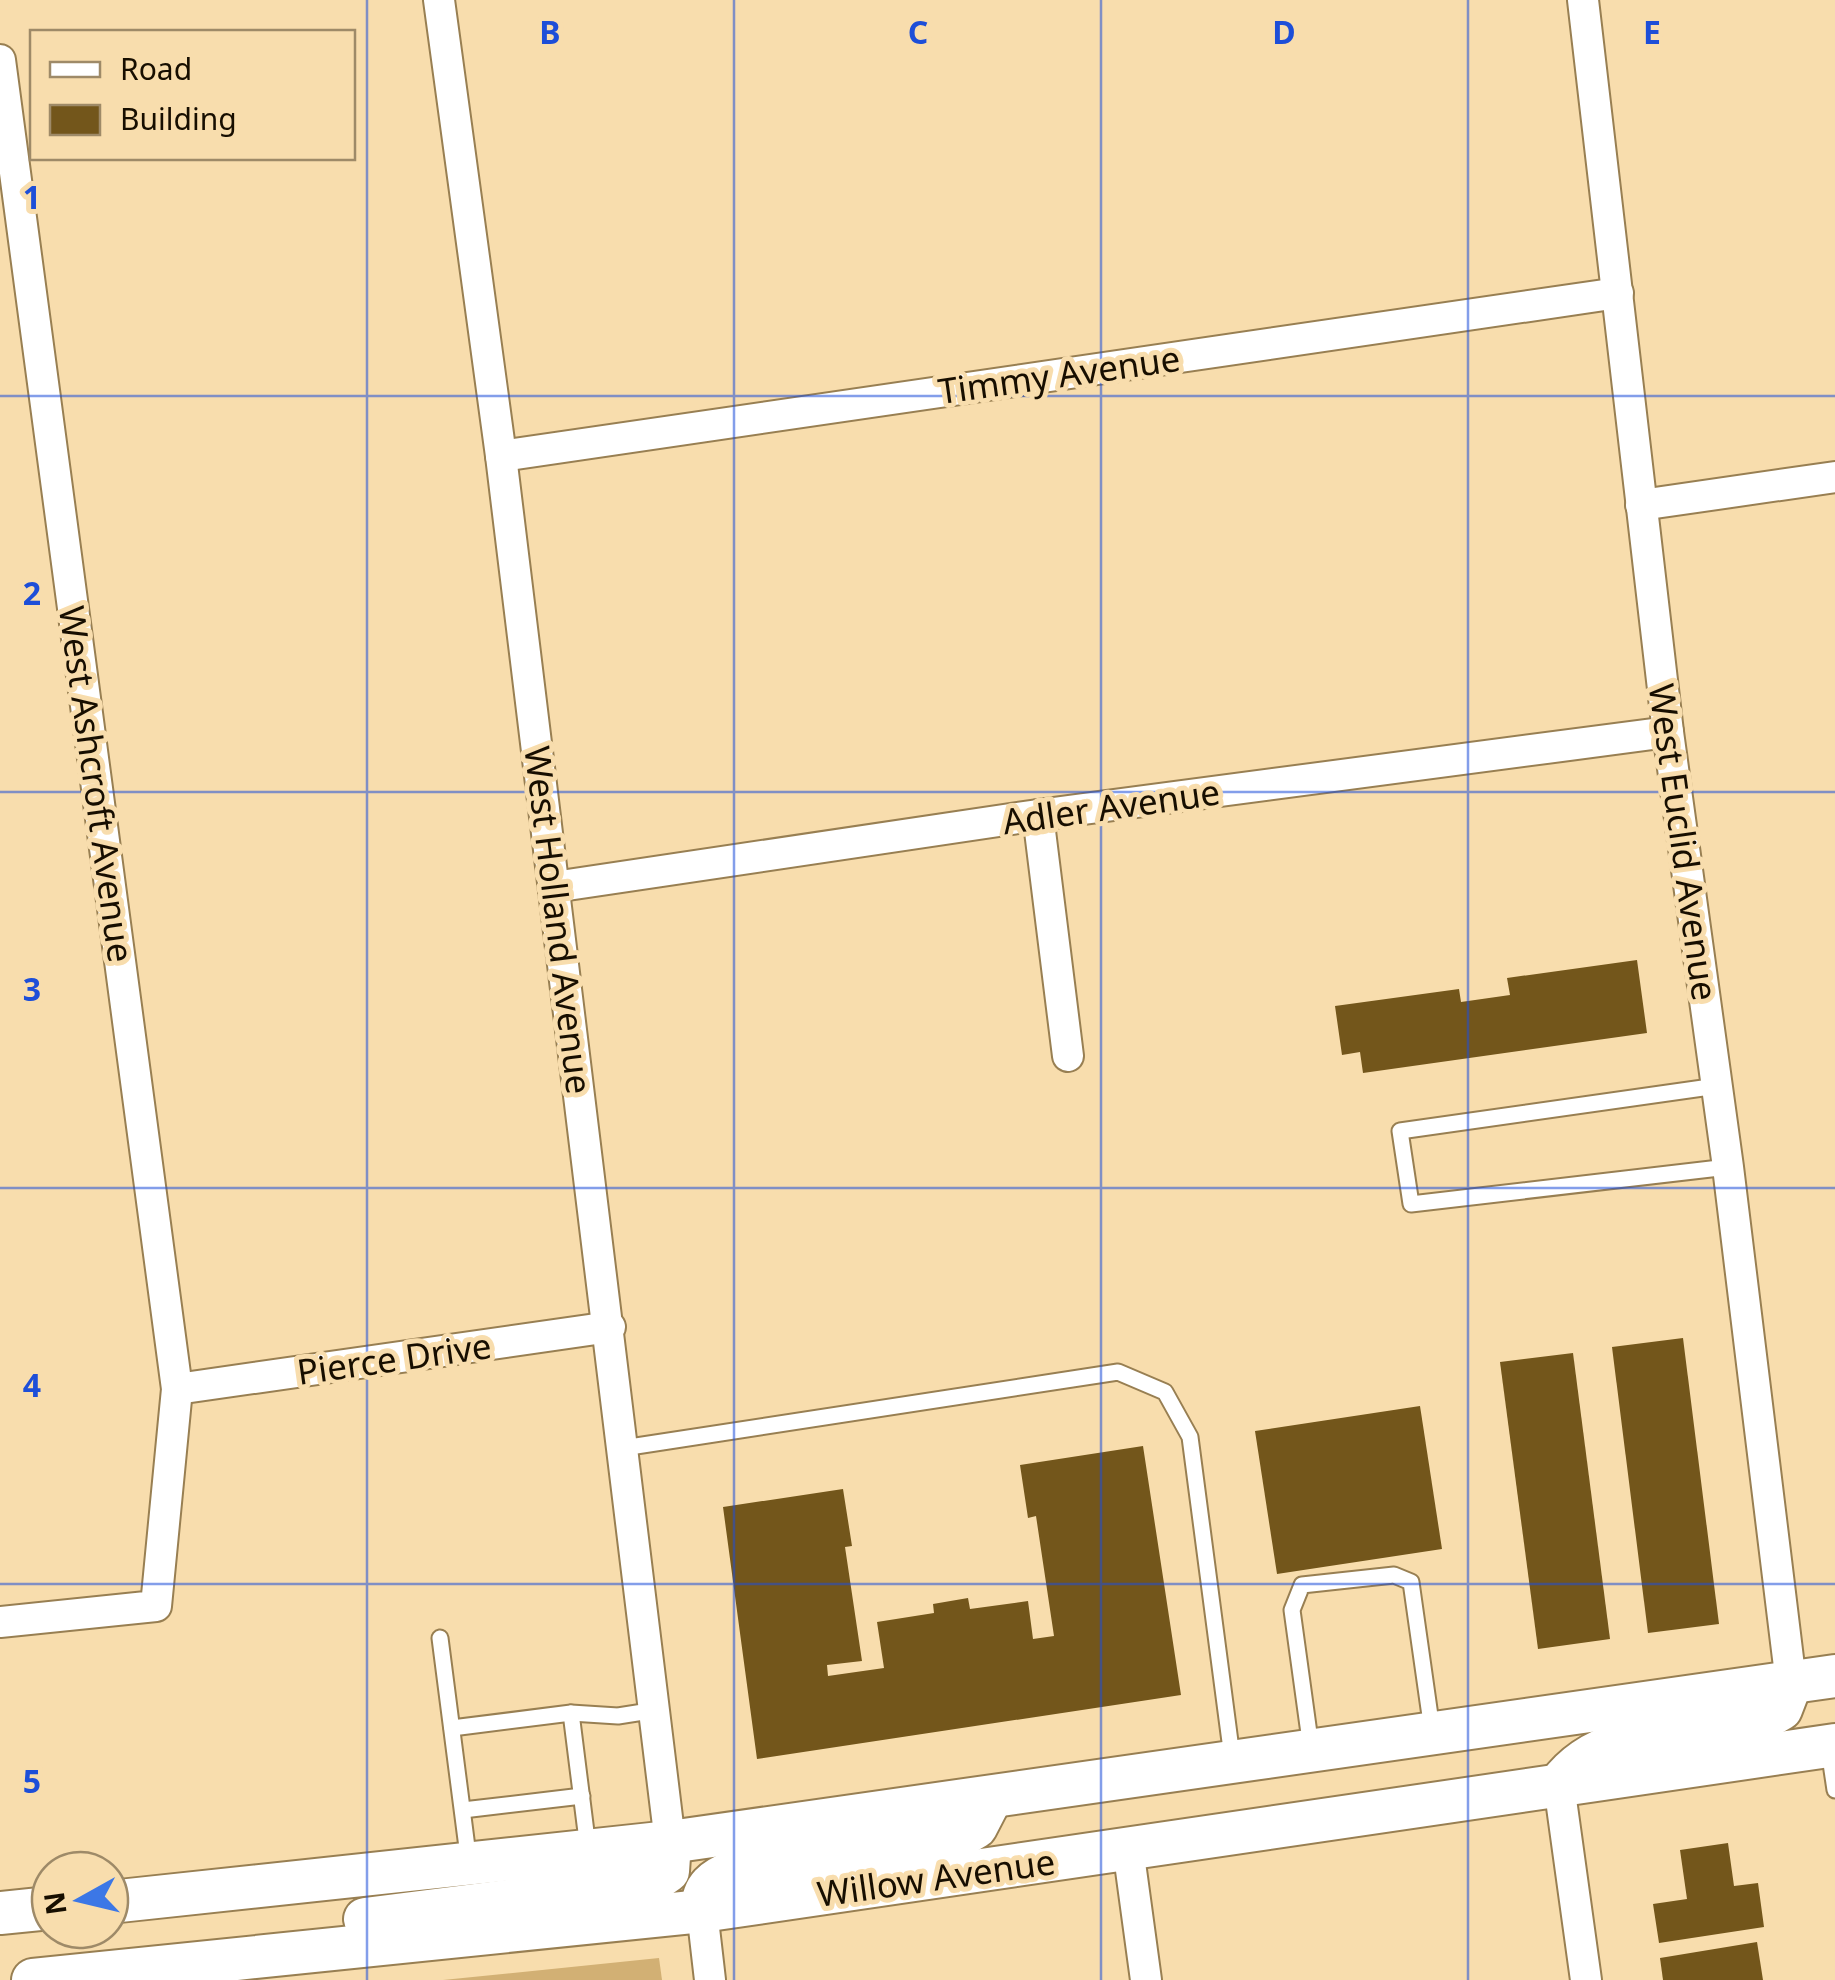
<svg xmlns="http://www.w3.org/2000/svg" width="1835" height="1980" font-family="'Noto Sans',sans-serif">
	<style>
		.green { fill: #d2b074 }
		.building { fill: #73561b }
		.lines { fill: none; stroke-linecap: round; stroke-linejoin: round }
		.service-casing { stroke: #987f52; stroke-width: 19 }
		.minor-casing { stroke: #987f52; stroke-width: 34 }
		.secondary-casing { stroke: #987f52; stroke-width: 46 }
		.service { stroke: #fff; stroke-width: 15 }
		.minor { stroke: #fff; stroke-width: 30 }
		.secondary { stroke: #fff; stroke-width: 42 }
		.grid { fill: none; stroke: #1d4ed8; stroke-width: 2.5; stroke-opacity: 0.55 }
		.labels { text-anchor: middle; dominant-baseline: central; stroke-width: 10; stroke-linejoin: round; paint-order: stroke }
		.street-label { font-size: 35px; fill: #170e00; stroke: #f8ddad }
		.grid-label { font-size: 32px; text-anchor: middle; font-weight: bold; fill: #1d4ed8; stroke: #f8ddad; stroke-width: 10; stroke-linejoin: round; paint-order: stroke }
	</style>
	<rect width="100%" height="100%" fill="#f8ddad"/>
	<!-- green -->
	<path class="green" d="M659 1958 662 1980H443Z"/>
	<!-- building -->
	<g class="building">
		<path d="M1637 960 1647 1033 1363 1073 1360 1052 1342 1055 1335 1006 1459 989 1461 1002 1510 995 1507 978Z"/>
		<path d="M1683 1338 1719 1624 1648 1633 1612 1347Z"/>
		<path d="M1573 1353 1610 1639 1538 1649 1500 1362Z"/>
		<path d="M1420 1406 1442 1549 1277 1574 1255 1431Z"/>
		<path d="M1143 1446 1181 1695 757 1759 723 1507 843 1489 852 1546 845 1547 862 1661 827 1665 828 1676 884 1668 877 1622 934 1613 933 1604 968 1598 970 1609 1028 1601 1033 1639 1054 1636 1036 1516 1028 1518 1020 1465Z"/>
		<path d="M1728 1843 1734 1886 1758 1883 1764 1927 1659 1943 1653 1904 1687 1899 1680 1850Z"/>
		<path d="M1757 1942 1763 1980H1663L1660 1958Z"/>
	</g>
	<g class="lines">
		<defs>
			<g id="service">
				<path d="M1717 1086 1400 1131 1411 1204 1728 1167"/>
				<path d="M623 1448 1118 1372 1165 1392 1190 1437 1232 1757"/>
				<path d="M440 1638 469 1863"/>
				<path d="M571 1713 588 1848"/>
				<path d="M452 1728 571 1713 618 1716 656 1710"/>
				<path d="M1311 1748 1292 1610 1302 1585 1394 1575 1411 1582 1432 1730"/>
				<path d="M1829 1750 1835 1790"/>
				<path d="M463 1810 582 1796"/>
			</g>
			<g id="minor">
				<path d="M439 0 501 456 670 1842"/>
				<path d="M1583 0 1668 732 1728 1167 1791 1683"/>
				<path d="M0 60 177 1389 156 1606 0 1622"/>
				<path d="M501 456 1618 293"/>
				<path d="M1641 505 1835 477"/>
				<path d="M1038 815 1068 1056"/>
				<path d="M554 887 1038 815 1668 732"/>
				<path d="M177 1389 610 1327"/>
				<path d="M1559 1785 1586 1980"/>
				<path d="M1128 1848 1146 1980"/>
				<path d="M702 1911 710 1980"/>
			</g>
			<g id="secondary">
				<path d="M1559 1785C1603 1724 1693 1736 1760 1721L1781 1709 1791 1683"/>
				<path d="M110 1902 670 1842 1835 1676"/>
				<path d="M702 1911C702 1887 714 1879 736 1870L964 1834 976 1827 990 1800"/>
				<path d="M0 1913 50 1908"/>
				<path d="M365 1919 651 1883 668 1871 670 1842"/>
				<path d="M33 1980 702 1911 1835 1745"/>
			</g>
		</defs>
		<!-- service casing -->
		<use href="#service" class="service-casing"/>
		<!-- minor casing -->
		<use href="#minor" class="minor-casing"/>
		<!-- secondary casing -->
		<use href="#secondary" class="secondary-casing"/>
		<!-- service -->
		<use href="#service" class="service"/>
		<!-- minor -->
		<use href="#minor" class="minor"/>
		<!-- secondary -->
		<use href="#secondary" class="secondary"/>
	</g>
	<!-- grid -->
	<path class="grid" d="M367 0V1980M734 0V1980M1101 0V1980M1468 0V1980M0 396H1835M0 792H1835M0 1188H1835M0 1584H1835"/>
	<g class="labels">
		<!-- street labels -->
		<g class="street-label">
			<text transform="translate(1059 374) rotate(-8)">Timmy Avenue</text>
			<text transform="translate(97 784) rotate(82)">West Ashcroft Avenue</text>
			<text transform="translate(1111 806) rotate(-8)">Adler Avenue</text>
			<text transform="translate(1684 842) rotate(82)">West Euclid Avenue</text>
			<text transform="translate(559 920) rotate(83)">West Holland Avenue</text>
			<text transform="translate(394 1358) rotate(-8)">Pierce Drive</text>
			<text transform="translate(936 1877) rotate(-8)">Willow Avenue</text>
		</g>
	</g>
	<g class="grid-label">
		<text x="550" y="44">B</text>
		<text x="918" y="44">C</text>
		<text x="1284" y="44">D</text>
		<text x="1652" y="44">E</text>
		<text x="32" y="209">1</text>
		<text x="32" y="605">2</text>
		<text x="32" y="1001">3</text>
		<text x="32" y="1397">4</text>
		<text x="32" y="1793">5</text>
	</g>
	<!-- legend -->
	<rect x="30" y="30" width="325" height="130" fill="#f8ddad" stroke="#9e8a68" stroke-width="2.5"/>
	<rect x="50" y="62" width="50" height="15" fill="#ffffff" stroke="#9e8a68" stroke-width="2.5"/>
	<text x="120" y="80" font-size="30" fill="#170e00">Road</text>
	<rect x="50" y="105" width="50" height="30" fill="#73561b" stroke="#9e8a68" stroke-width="2.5"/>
	<text x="120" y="130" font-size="30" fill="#170e00">Building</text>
	<!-- north arrow -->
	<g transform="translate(80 1900) rotate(262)"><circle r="48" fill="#f8ddad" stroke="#9e8a68" stroke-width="2.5"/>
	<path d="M0-8L18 38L0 25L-18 38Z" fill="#3c77e6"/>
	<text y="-15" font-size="28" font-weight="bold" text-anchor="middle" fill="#170e00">N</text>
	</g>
</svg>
